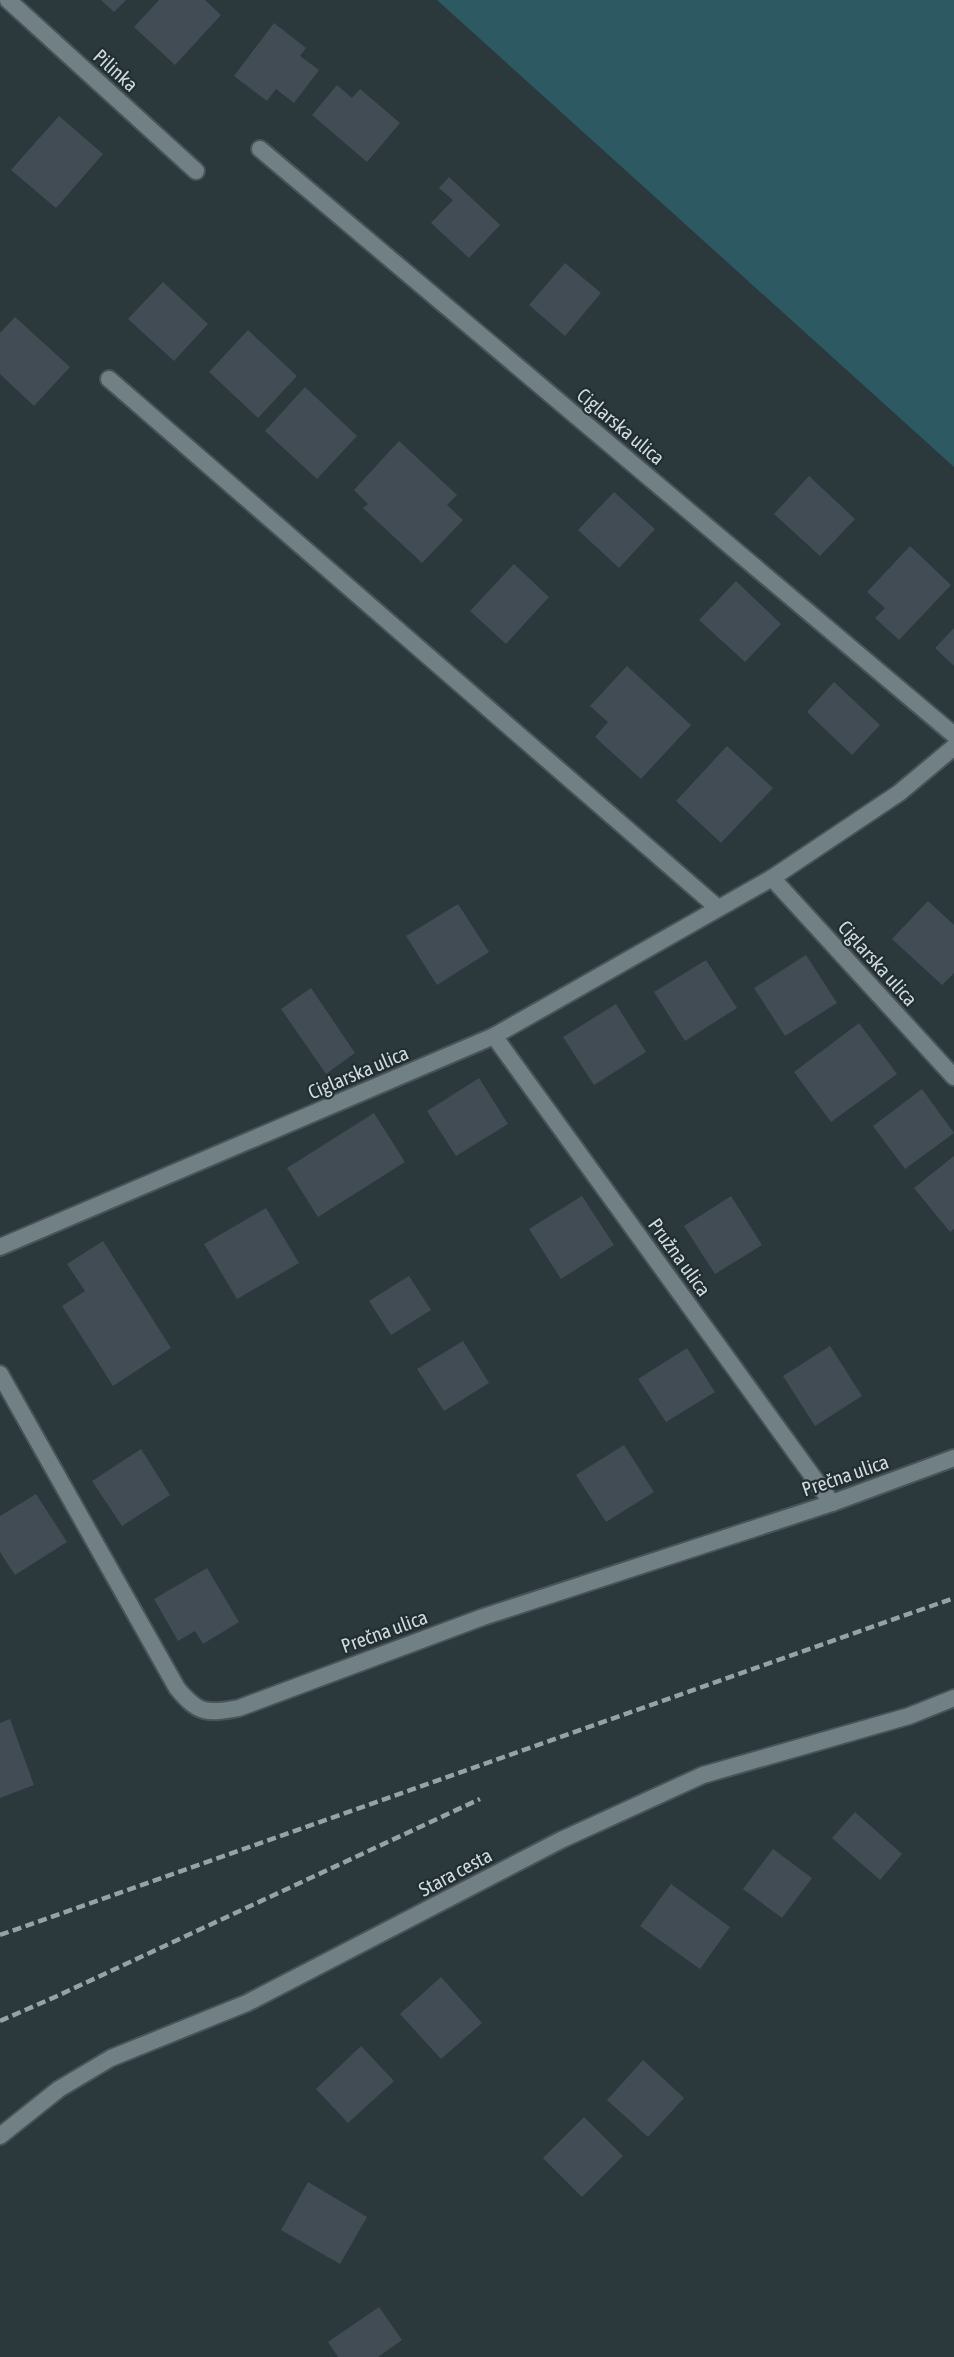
<svg xmlns="http://www.w3.org/2000/svg" width="954" height="2357" font-family="'Asap Condensed',sans-serif">
	<style>
		.green { fill: #2d5963 }
		.building { fill: #414c54 }
		.lines { fill: none; stroke-linecap: round; stroke-linejoin: round }
		.minor-casing { stroke: #485457; stroke-width: 20 }
		.minor { stroke: #718084; stroke-width: 16 }
		.rail { stroke: #98a2a5; stroke-width: 4.5; stroke-dasharray: 9 4.5; stroke-linecap: butt }
		.labels { text-anchor: middle; dominant-baseline: central; stroke-width: 4.5; stroke-linejoin: round; paint-order: stroke }
		.street-label { font-size: 20px; fill: #d2dadd; stroke: #212e32 }
	</style>
	<rect width="100%" height="100%" fill="#2b383c"/>
	<!-- green -->
	<path class="green" d="M437 0H954V467Z"/>
	<!-- building -->
	<g class="building">
		<path d="M101 0H126L114 12Z"/>
		<path d="M159 0H205L221 15 175 65 134 27Z"/>
		<path d="M274 23 306 48 300 56 319 70 294 103 276 89 267 101 234 76Z"/>
		<path d="M337 85 352 98 360 89 400 123 367 162 312 115Z"/>
		<path d="M59 116 103 154 56 208 11 170Z"/>
		<path d="M449 177 500 225 469 258 431 223 453 200 439 188Z"/>
		<path d="M565 263 601 293 565 336 529 305Z"/>
		<path d="M163 282 208 324 174 361 128 319Z"/>
		<path d="M15 317 70 367 34 406 0 374V333Z"/>
		<path d="M248 330 297 376 258 418 209 372Z"/>
		<path d="M305 387 357 436 317 479 265 431Z"/>
		<path d="M399 441 457 495 447 505 463 520 422 563 363 508 368 504 354 490Z"/>
		<path d="M809 476 855 519 820 556 774 514Z"/>
		<path d="M614 492 655 529 619 568 578 530Z"/>
		<path d="M910 546 951 585 899 640 875 618 885 608 867 592Z"/>
		<path d="M514 564 549 597 506 644 470 611Z"/>
		<path d="M736 581 781 624 745 662 699 620Z"/>
		<path d="M954 628V666L935 648Z"/>
		<path d="M627 666 691 725 641 779 595 737 608 722 590 706Z"/>
		<path d="M834 682 880 725 852 755 807 712Z"/>
		<path d="M727 746 773 788 721 843 676 801Z"/>
		<path d="M928 901 954 925V973L942 985 892 939Z"/>
		<path d="M458 904 489 952 437 985 406 936Z"/>
		<path d="M806 955 837 1003 785 1036 754 988Z"/>
		<path d="M706 960 737 1008 685 1041 654 992Z"/>
		<path d="M311 988 355 1053 326 1074 281 1009Z"/>
		<path d="M616 1004 646 1052 594 1085 563 1037Z"/>
		<path d="M859 1023 897 1074 831 1122 794 1072Z"/>
		<path d="M479 1078 508 1124 456 1156 427 1111Z"/>
		<path d="M922 1089 954 1133 905 1169 873 1126Z"/>
		<path d="M374 1113 405 1162 318 1217 287 1168Z"/>
		<path d="M954 1156V1229L950 1232 914 1188Z"/>
		<path d="M582 1196 614 1245 561 1279 529 1229Z"/>
		<path d="M731 1196 762 1245 715 1274 684 1226Z"/>
		<path d="M266 1208 299 1263 237 1299 204 1244Z"/>
		<path d="M103 1241 171 1348 113 1386 62 1306 85 1291 67 1264Z"/>
		<path d="M409 1276 431 1310 391 1335 369 1301Z"/>
		<path d="M463 1341 489 1383 444 1411 417 1369Z"/>
		<path d="M830 1346 862 1396 815 1426 783 1376Z"/>
		<path d="M687 1348 715 1392 666 1422 638 1379Z"/>
		<path d="M624 1445 654 1492 606 1522 576 1475Z"/>
		<path d="M141 1449 170 1495 122 1526 92 1481Z"/>
		<path d="M36 1494 67 1542 15 1575 0 1552V1516Z"/>
		<path d="M207 1568 239 1622 203 1644 195 1631 178 1641 154 1599Z"/>
		<path d="M10 1719 34 1785 0 1798V1723Z"/>
		<path d="M855 1812 902 1854 880 1880 832 1838Z"/>
		<path d="M773 1849 812 1878 782 1918 743 1889Z"/>
		<path d="M671 1884 730 1927 700 1969 640 1926Z"/>
		<path d="M441 1977 482 2023 441 2059 400 2014Z"/>
		<path d="M361 2046 394 2081 348 2123 316 2089Z"/>
		<path d="M643 2060 684 2098 648 2137 607 2100Z"/>
		<path d="M584 2117 623 2156 582 2197 543 2158Z"/>
		<path d="M308 2182 367 2217 340 2264 281 2230Z"/>
		<path d="M379 2307 402 2340 378 2357H338L328 2342Z"/>
	</g>
	<g class="lines">
		<defs>
			<g id="minor">
				<path d="M8 0 196 171"/>
				<path d="M260 149 954 735"/>
				<path d="M109 379 718 908"/>
				<path d="M772 878 954 1077"/>
				<path d="M494 1036 832 1503"/>
				<path d="M0 1247 494 1036 772 878 899 793 954 747"/>
				<path d="M0 1374 177 1688C198 1714 207 1714 239 1708L483 1617 832 1503 954 1458"/>
				<path d="M0 2136 59 2089 111 2058 247 2003 561 1840 703 1775 909 1716 954 1698"/>
			</g>
		</defs>
		<!-- minor casing -->
		<use href="#minor" class="minor-casing"/>
		<!-- minor -->
		<use href="#minor" class="minor"/>
		<!-- rail -->
		<g class="rail">
			<path d="M0 1935 954 1598"/>
			<path d="M0 2021 55 1997 480 1799"/>
		</g>
	</g>
	<g class="labels">
		<!-- street labels -->
		<g class="street-label">
			<text transform="translate(116 70) rotate(42)">Pilinka</text>
			<text transform="translate(621 426) rotate(40)">Ciglarska ulica</text>
			<text transform="translate(878 963) rotate(48)">Ciglarska ulica</text>
			<text transform="translate(358 1072) rotate(-23)">Ciglarska ulica</text>
			<text transform="translate(680 1257) rotate(54)">Pružna ulica</text>
			<text transform="translate(845 1475) rotate(-19)">Prečna ulica</text>
			<text transform="translate(384 1631) rotate(-20)">Prečna ulica</text>
			<text transform="translate(455 1872) rotate(-28)">Stara cesta</text>
		</g>
	</g>
</svg>
